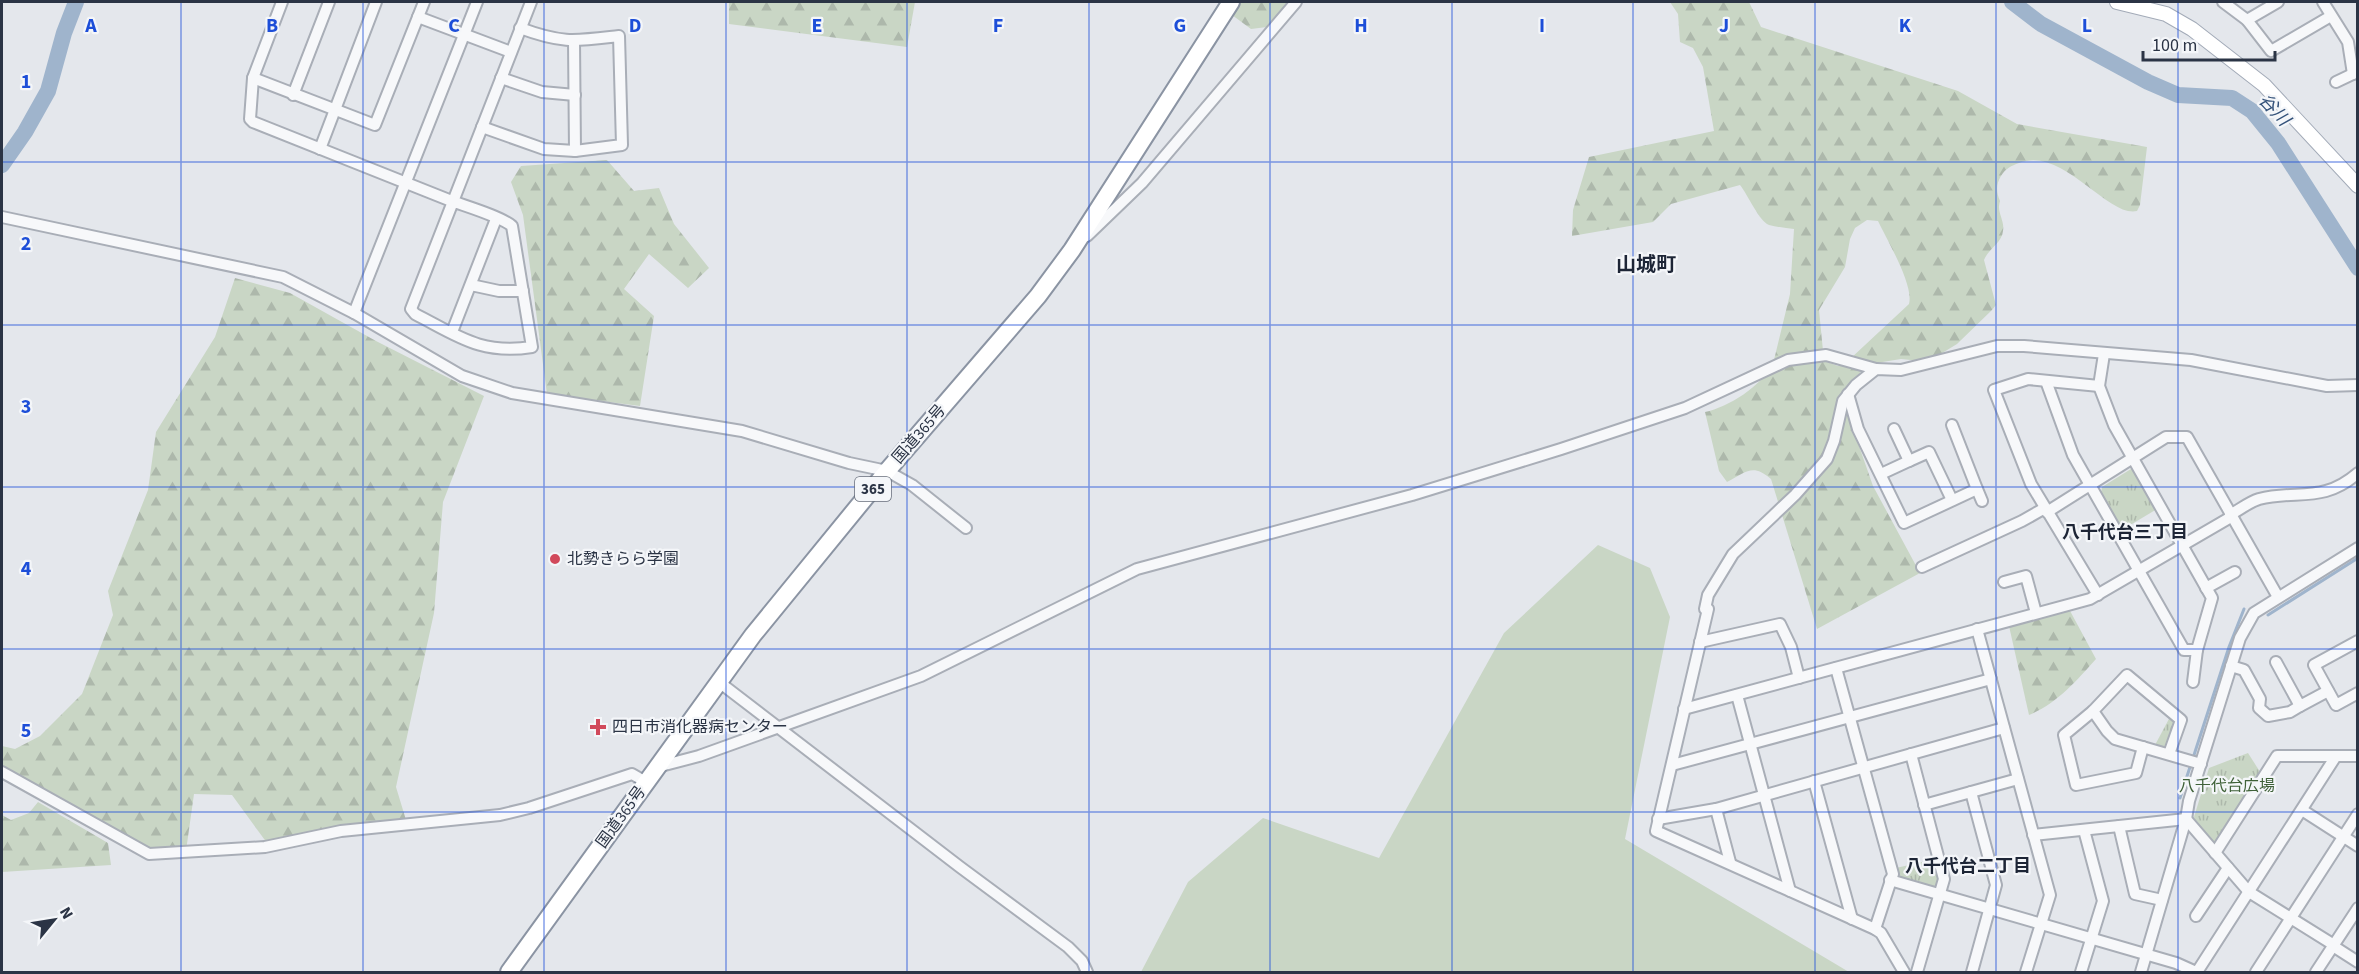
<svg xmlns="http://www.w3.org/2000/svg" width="2359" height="974" font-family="'Source Sans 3','Noto Sans JP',sans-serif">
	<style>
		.grass { fill: #c9d6c5 }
		.forest { fill: url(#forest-firs); fill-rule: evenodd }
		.park { fill: url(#park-tufts) }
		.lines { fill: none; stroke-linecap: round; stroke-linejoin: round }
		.stream { stroke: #9fb4cc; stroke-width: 3 }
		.river { stroke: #9fb4cc; stroke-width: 16 }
		.minor-casing { stroke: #a9aeb7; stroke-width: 14 }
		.major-casing { stroke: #a3abb8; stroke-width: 16 }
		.highway-casing { stroke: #8b94a3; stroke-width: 20 }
		.minor { stroke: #f7f8fa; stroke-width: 10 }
		.major { stroke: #fff; stroke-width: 14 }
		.highway { stroke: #fff; stroke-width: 16 }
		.grid { fill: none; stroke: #1d4ed8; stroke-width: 1.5; stroke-opacity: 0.55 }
		.poi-dot { fill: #d1495b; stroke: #f4f6f9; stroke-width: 2 }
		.labels { text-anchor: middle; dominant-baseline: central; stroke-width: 4.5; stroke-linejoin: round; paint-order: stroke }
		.shield { fill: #f4f6f9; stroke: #676e7b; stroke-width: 1.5 }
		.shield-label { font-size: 15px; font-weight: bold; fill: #2b3445 }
		.street-label { font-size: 16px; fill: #2b3445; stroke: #f4f6f9 }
		.poi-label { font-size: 16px; fill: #2b3445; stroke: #f4f6f9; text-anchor: start }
		.park-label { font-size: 16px; fill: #3f6138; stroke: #f4f6f9 }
		.water-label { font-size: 18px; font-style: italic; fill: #34527a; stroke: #f4f6f9 }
		.neighbourhood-label { font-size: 18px; font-weight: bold; fill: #1d2536; stroke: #f4f6f9 }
		.quarter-label { font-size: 20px; font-weight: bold; fill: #1d2536; stroke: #f4f6f9 }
		.grid-label { font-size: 20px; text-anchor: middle; font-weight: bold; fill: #1d4ed8; stroke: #f4f6f9; stroke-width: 4.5; stroke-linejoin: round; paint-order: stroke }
	</style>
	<defs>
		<pattern id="forest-firs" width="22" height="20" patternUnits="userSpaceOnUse" patternTransform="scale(1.5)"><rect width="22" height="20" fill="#c9d6c5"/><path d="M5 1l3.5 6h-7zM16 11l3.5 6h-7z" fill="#adb8ab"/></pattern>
		<pattern id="park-tufts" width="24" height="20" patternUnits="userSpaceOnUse" patternTransform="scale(1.5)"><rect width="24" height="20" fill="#c9d6c5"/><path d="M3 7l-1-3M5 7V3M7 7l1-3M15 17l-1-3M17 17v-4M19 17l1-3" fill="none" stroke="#adb8ab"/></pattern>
	</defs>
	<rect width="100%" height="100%" fill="#e4e7ec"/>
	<!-- grass -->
	<path class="grass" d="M1598 545 1650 568 1670 617 1625 839 1849 972H1141L1188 882 1263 818 1379 858 1504 633Z"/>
	<!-- forest -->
	<g class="forest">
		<path d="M729 2H915L907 47 729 24Z"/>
		<path d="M1241 2H1292L1267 27 1251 29 1232 15Z"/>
		<path d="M1670 2H1749L1761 27 1958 91 2017 124 2147 147 2140 205 2137 211C2108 218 2062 145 2019 163 2011 166 2006 168 2001 176 1996 184 1996 192 2000 201 1996 212 2005 220 2003 231 2002 243 1988 249 1984 260L1996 305 1992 310 1957 344 1934 358 1921 361 1901 359 1864 365 1844 403 1873 486 1920 573 1817 629 1771 479C1752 463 1747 472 1727 482L1719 471 1705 412C1729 407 1761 386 1773 364L1790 294 1794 229C1786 228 1777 227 1769 225 1759 221 1748 195 1740 185L1671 204 1653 222 1572 236 1573 210 1589 157 1714 131 1703 67 1693 48 1680 42 1678 14ZM1867 220 1878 221C1887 240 1914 285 1909 304L1850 359 1838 366 1824 361 1819 310 1845 267 1850 239 1855 228Z"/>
		<path d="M607 160 634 191 659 188 674 224 709 268 688 288 649 254 624 289 654 316 640 406 547 394 523 215 511 182 521 166Z"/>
		<path d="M235 278 290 293 376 341 484 396 443 502 434 613 396 787 406 820 267 843 232 795 194 794 186 851 150 848 2 769V746L15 749 40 736 82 694 113 615 108 591 148 490 156 432 215 337Z"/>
		<path d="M2069 609 2096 659C2076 681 2058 703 2029 715L2009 626Z"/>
		<path d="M38 802 108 843 111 865 2 872V815L11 820 29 813Z"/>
	</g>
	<!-- park -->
	<g class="park">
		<path d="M2131 469 2136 471 2157 509 2122 530 2101 494 2102 487Z"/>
		<path d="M2170 717 2175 725 2168 744 2162 748 2155 745Z"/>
		<path d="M2248 753 2262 775 2216 845 2196 825 2194 817 2209 768Z"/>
		<path d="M1935 859 1941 879 1939 886 1935 889C1922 885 1899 884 1896 868Z"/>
	</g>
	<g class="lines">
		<!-- stream -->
		<g class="stream">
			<path d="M2268 615 2358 558"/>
			<path d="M2194 755 2229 647 2244 609"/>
			<path d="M2180 798 2190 767"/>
		</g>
		<!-- river -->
		<g class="river">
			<path d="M2012 2 2041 24 2148 82 2178 95 2232 98 2252 111 2278 143 2358 268"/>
			<path d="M2 165 25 132 48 91 64 33 76 2"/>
		</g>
		<defs>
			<g id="minor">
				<path d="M282 2 253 78 250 119 253 122C318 148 384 174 449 200 465 206 500 216 512 226L532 347C481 355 458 336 415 314L411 309 531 2"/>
				<path d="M2223 2 2247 20 2271 51 2331 16"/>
				<path d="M2323 2 2348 42 2353 74"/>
				<path d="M418 17 511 52"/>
				<path d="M2247 20 2278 2"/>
				<path d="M574 41 575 151"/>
				<path d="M253 78 375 125 424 2"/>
				<path d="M501 78 542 92 575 95"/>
				<path d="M2336 82 2357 72"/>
				<path d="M293 95 329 2"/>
				<path d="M482 127 544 149 575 151 622 145 619 36C575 41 563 44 520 28"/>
				<path d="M320 149 376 2"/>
				<path d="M2 217 283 277 354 313 462 376 512 393 742 431 849 463 887 471 912 485 966 528"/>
				<path d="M1087 236 1142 183 1296 2"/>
				<path d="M471 285 499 291H523"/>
				<path d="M354 313 477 2"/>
				<path d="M452 332 496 219"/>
				<path d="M2046 381 2073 455 2184 650H2197L2212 598 2114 425 2099 386 2104 354"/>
				<path d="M1848 394 1858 429 1904 523 1977 489 1982 501"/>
				<path d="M1952 425 1977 489"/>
				<path d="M1894 429 1909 461 1929 452 1952 500"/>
				<path d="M1881 474 1909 461"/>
				<path d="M2047 512 2166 437H2187L2278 597"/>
				<path d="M2230 515C2239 510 2249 502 2259 499 2298 489 2322 504 2358 473"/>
				<path d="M1922 567 2022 521 2045 508"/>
				<path d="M2004 582 2026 576 2036 613"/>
				<path d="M2206 588 2235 572"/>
				<path d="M2098 595 2031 484 1994 390 2028 379 2099 386"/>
				<path d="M1977 629 2050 895 2026 972"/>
				<path d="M2358 641 2314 665 2336 705 2358 693"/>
				<path d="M1700 642 1780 624 1791 647 1799 678"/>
				<path d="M2276 662 2300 706 2328 691"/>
				<path d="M2231 666 2244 670 2260 699 2259 708 2268 716 2290 712 2300 706"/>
				<path d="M1836 668 1893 874 1875 929"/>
				<path d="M719 682 960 867 1068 947 1082 961 1087 972"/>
				<path d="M2193 682 2197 650"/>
				<path d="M1737 695 1790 891"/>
				<path d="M1684 709 2090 599 2231 517"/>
				<path d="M2093 711 2064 735 2076 785 2136 773 2143 747"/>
				<path d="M1911 754 1944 879 1917 972"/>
				<path d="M2169 754 2181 720 2127 675 2093 711 2107 731 2115 739 2201 764"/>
				<path d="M1672 765 1991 679"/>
				<path d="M657 767 699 756 921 676 1137 569 1412 495 1561 449 1685 408 1788 360 1826 355 1876 369"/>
				<path d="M2 772 149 854 265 847 341 831 500 815 529 808 632 774 646 782"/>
				<path d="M1814 781 1852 919"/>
				<path d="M1971 792 1996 885 1972 972"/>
				<path d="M1924 805 2018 779"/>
				<path d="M1716 809 1730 862"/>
				<path d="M2302 810 2358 846"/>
				<path d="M1658 819 1716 809 2004 728"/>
				<path d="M2186 819 2249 892 2334 945"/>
				<path d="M2119 826 2135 894 2162 900"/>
				<path d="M2033 835 2186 819"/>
				<path d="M2215 853 2277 756H2358"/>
				<path d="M1890 880 2176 963 2196 972"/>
				<path d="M2196 916 2228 868"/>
				<path d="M2333 946 2358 962"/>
				<path d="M1904 972 1881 933 1875 929 1656 831 1708 609H1705L1708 595 1733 554 1795 495 1827 459 1834 441 1843 401 1856 385 1876 369 1901 370 1997 346H2024L2191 360 2327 386 2358 385"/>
				<path d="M2081 972 2103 901 2084 830"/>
				<path d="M2141 972 2186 819 2189 801 2240 638 2254 613 2358 548"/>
				<path d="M2197 972 2336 756"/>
				<path d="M2256 972 2358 814"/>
				<path d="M2316 972 2358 908"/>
			</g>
			<path id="major" d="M2117 2 2166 14 2192 29 2264 85 2358 186"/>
			<path id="highway" d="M509 972 753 635 887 471 1038 296 1072 250 1231 2"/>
		</defs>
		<!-- minor casing -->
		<use href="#minor" class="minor-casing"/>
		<!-- major casing -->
		<use href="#major" class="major-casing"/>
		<!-- highway casing -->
		<use href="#highway" class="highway-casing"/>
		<!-- minor -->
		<use href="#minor" class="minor"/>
		<!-- major -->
		<use href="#major" class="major"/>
		<!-- highway -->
		<use href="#highway" class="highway"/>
	</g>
	<!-- grid -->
	<path class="grid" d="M181 2V972M363 2V972M544 2V972M726 2V972M907 2V972M1089 2V972M1270 2V972M1452 2V972M1633 2V972M1815 2V972M1996 2V972M2178 2V972M2 162H2358M2 325H2358M2 487H2358M2 649H2358M2 812H2358"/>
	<!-- markers -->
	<g class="poi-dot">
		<circle cx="555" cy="559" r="6"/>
		<path d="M595 718h6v6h6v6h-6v6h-6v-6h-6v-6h6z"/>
	</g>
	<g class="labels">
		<!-- shield labels -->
		<rect class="shield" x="855" y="477" width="36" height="24" rx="4.5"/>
		<g class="shield-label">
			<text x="873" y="489">365</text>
		</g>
		<!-- street labels -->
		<g class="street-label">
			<text transform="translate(919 434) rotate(-49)">国道365号</text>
			<text transform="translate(621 817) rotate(-54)">国道365号</text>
		</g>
		<!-- poi labels -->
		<g class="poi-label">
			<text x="567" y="559">北勢きらら学園</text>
			<text x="612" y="727">四日市消化器病センター</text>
		</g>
		<!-- park labels -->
		<g class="park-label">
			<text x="2227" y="786">八千代台広場</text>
		</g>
		<!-- water labels -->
		<g class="water-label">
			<text transform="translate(2274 110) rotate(47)">谷川</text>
		</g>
		<!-- neighbourhood labels -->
		<g class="neighbourhood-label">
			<text x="2125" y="532">八千代台三丁目</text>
			<text x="1968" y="866">八千代台二丁目</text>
		</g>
		<!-- quarter labels -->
		<g class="quarter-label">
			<text x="1646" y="265">山城町</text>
		</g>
	</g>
	<g class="grid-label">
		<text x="91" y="32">A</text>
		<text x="272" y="32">B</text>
		<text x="454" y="32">C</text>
		<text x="635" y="32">D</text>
		<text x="817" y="32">E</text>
		<text x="998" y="32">F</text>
		<text x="1180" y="32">G</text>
		<text x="1361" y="32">H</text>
		<text x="1542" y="32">I</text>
		<text x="1724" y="32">J</text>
		<text x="1905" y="32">K</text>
		<text x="2087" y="32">L</text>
		<text x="26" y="88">1</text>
		<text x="26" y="250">2</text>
		<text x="26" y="413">3</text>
		<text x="26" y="575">4</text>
		<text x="26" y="737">5</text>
	</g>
	<!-- border -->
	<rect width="2359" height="974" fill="none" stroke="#2b3445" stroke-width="6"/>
	<!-- north arrow -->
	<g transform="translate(54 920) rotate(60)" stroke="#f4f6f9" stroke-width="4.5" paint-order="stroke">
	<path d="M0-4.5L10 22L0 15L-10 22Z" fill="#2b3445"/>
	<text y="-9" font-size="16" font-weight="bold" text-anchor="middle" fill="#2b3445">N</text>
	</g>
	<!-- scale -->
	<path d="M2143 51v9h132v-9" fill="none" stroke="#2b3445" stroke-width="3"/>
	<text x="2152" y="51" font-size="18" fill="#2b3445" stroke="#f4f6f9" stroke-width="4.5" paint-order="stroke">100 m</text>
</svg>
